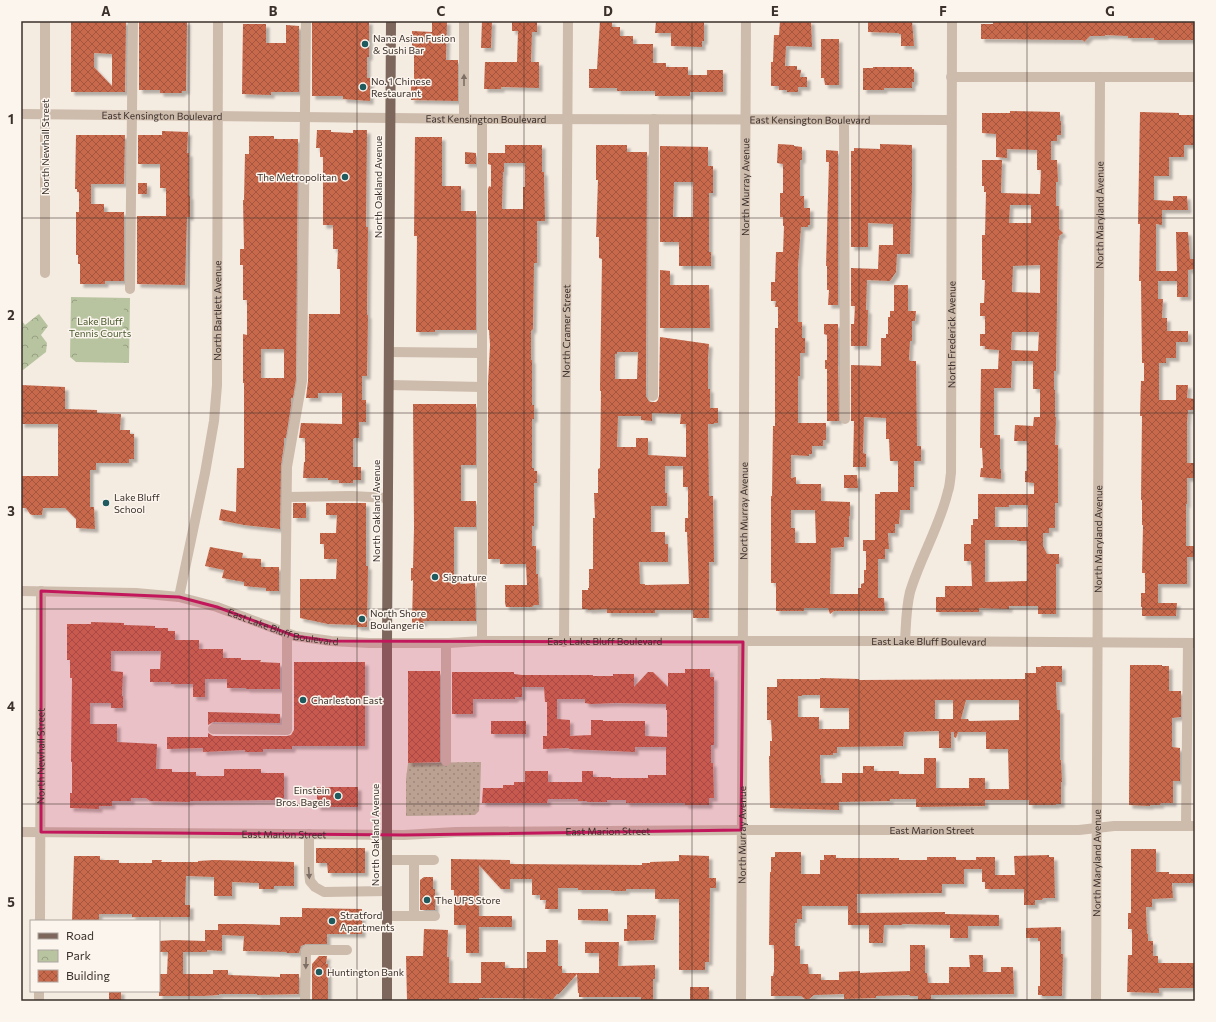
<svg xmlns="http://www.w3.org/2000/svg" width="1216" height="1022" font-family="Commissioner,sans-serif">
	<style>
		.grass { fill: url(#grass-dots) }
		.park { fill: url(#park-crowns) }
		.pitch { fill: #b8c4a0 }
		.building { fill: url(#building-cross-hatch); fill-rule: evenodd; filter: url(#shadow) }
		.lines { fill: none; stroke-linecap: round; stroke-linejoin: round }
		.minor { stroke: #cdbbac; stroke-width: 10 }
		.major { stroke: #7d675c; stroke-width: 10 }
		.oneway { fill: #7d6f65 }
		.marked { fill: #c2185b; fill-opacity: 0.2; stroke: #c2185b; stroke-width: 3; stroke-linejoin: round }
		.grid { fill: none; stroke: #3b302b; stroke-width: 1; stroke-opacity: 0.55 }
		.poi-dot { fill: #1f5a5e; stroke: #fbf5ee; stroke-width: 1.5 }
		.labels { text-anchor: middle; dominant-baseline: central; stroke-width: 3; stroke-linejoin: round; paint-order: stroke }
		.poi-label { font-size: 10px; fill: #3b302b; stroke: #fbf5ee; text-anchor: start }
		.street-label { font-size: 10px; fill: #3b302b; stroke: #fbf5ee }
		.park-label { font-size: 10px; fill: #4a5a2e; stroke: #fbf5ee }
		.neatline { fill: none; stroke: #3b302b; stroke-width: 1.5 }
		.grid-label { font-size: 13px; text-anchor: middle; font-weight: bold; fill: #3b302b }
	</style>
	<defs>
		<pattern id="grass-dots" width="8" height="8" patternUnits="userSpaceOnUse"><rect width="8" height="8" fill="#b8c4a0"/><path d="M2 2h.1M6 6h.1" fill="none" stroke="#97a083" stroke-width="1.8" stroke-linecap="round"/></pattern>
		<pattern id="park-crowns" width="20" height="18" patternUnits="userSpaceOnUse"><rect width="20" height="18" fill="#b8c4a0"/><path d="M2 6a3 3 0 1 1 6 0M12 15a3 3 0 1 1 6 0" fill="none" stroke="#97a083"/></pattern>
		<pattern id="building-cross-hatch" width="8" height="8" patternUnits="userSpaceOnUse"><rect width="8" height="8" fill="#c8694b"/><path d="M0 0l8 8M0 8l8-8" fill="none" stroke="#a4573f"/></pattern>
		<filter id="shadow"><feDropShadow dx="3.5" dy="3.5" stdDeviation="1" flood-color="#0004"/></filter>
	</defs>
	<rect width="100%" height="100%" fill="#f4ebe1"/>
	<!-- grass -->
	<path class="grass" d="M481 762 480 797 479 811 475 815 406 816V779L408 763Z"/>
	<!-- park -->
	<g class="park">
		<path d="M71 297 130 298 129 363 76 362 70 357Z"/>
		<path d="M21 310 22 321 25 325 39 314 48 326 41 335 47 343 46 352 23 370H21Z"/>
	</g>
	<!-- pitch -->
	<path class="pitch" d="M77 299 124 300 123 361H77Z"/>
	<!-- building -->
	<g class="building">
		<path d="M71 21H126L125 92H71ZM94 53 112 54V86L94 67Z"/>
		<path d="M139 21H187L186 91H182V93H160V90H139Z"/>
		<path d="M312 21H369V57H367V78H370V101L343 99V96H312Z"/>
		<path d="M432 21H447L446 60H458V101L411 100V82H414V49H412V31L432 32Z"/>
		<path d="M482 21H492L491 48H481Z"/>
		<path d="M512 21 537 22V32H532L531 62H539V88L501 87V89H484L485 62H517L518 31H512Z"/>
		<path d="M600 21H612V27H620V36H633V44H653V63H666V67H688V75H707V70H723V92H690V96H655V91H617V88H589V69H597Z"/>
		<path d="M656 21H704V41H702V47L671 46V33H655Z"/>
		<path d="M780 21H811L812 47 786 46 785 66H797V70H801L800 77H807V87H798V92H787V90H779V86H771V62H773L774 35H779Z"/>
		<path d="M868 21H912L914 46H901V34H899V33L868 32Z"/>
		<path d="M993 21 1050 22V21H1195V40H1154V38H1128V36L1105 35V36H1090L1084 42 1083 40 981 39V24H993Z"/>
		<path d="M243 24H266V43H286V25L299 26V92H271V95L242 94Z"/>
		<path d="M821 39H839V85H825L824 78H821Z"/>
		<path d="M873 67H912V69H914V82H912V88H884V90H863V68H873Z"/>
		<path d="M1010 111 1060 112V121H1061V135H1057V141H1051V160H1057L1058 182H1056V206H1059V229L1063 233 1059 236V240H1058L1056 371H1054V390H1055V417H1056L1055 445H1058V503H1055V528H1049V533H1043V546L1047 554H1059V564H1056V614H1038V606H1009V609L979 608V612H936V597H945V586H972L971 561H964V544H971V525H973V519H978V494H1034V483L1025 482V471H1027V441H1014L1015 425 1033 426 1034 417H1040V389H1033V361H1012L1011 388H994V435H1000V469H1001V479L980 477 981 468H983L982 448H980L981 369H998L999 350 985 349V346H980V334H985V316H980V303H984L985 280H982V235H985L986 192H984V186H982V160H1002L1001 193 1040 194 1041 170H1037V150L1007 149V158L996 157V134L982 133V113H1010ZM1010 205H1031V223H1009ZM1040 265V293L1012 292 1013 266ZM1012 332H1039L1038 351 1011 350ZM1009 505H1028V527H995V507H1009ZM985 540H1017V541H1027V581L985 582Z"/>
		<path d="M1140 112 1179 113V115H1195V145H1184V157H1169V176H1154V200L1173 201V196H1187L1188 210H1162V225L1156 224V271H1177L1176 232H1188L1190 259H1195V269L1188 270V297H1177V281H1158V299H1163L1162 318H1167V331H1188V342H1176V358H1166V363H1159V400H1176V385H1188L1187 398 1195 399V410H1188L1187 423V463H1195V478H1187V504H1186V546H1195V557H1187V584H1158V603H1177L1176 616H1142V607H1141V593H1145V573H1142L1143 525H1142V500H1141L1142 416H1140L1141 381H1144V363H1142L1141 281H1139L1140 224H1138Z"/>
		<path d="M317 130H331V132L353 133V130H367L366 227H368L367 315H368L367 376H362V400H366V422H359V438H354L353 440V467H361V480H353V483H339V480H328V478H303L304 462H305V438H299L301 423 342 424V393H318V398H306L308 381 309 314H340V269H337L338 249H333V225H323V157H320V148H316Z"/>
		<path d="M162 131 188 132 187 153H189V196H190V217H187L185 285 137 284V216H166V188H160V164H138V135H162Z"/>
		<path d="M76 135H125L124 184H91V204H104V212H124V281H105V284H80V264H78V255H76V212H79V192H77V189H75Z"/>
		<path d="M249 136H274V139H298L296 380 293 398H291V406L286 438H284V445L281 466 280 529 244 525 219 520 221 509 236 512 237 468H244V383H243V334L247 335V300H243V265H240V249H244L243 200H244L245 154H249ZM261 349H284V378H261Z"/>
		<path d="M415 137H442V186H461V211H476V330H435V332H416L417 236H414Z"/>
		<path d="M778 144 794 145V146L802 147V160H800V196H804V208H810V225H808V227H801L798 267V322H802V338H805V353H800V376H798V423H826V440H823V446H812V454H809V456L791 455V478L796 477V484H821V501L850 502V516H849V537H844V547L831 548 830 594H858V588H861V584L864 583V570H866V551H863V540H875V494H880V492H898V461H890L889 439H886V418L864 417 863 453 866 454V467H853L854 421H851V365L881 366V338H886V334H888V317H890V311H894V285H908V311H916L915 321H912V341H910L909 359 910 361H916L917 446H921V461H914V487H910V510H900L899 524H895V533H888L889 549H885V559H878V598H884L885 611H834L830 614 828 608H804V611H776V583H771V496H772L773 426H775V328H778V307H775L776 301H771V282H775L776 252H783L784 226H783V217H780V193H783V164L777 163ZM791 510H815L816 543H795V528H791Z"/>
		<path d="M880 144 912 145V188L911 217 910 254H897L896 272 890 281 867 280 866 310H868L867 346H851V324H854L855 306H851V268L878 269 879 245H893V224L868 223V247H851V151H854V148L880 149Z"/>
		<path d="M505 145H542V172H544L545 221H537V263H534L533 329 531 331V360H532V405H534V419H532V468H534V471H537V483H534V526H532V546H536V574H538L539 605H534L532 607H506L505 603V585H527L526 564H500V559H488V383L490 345 489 330H488V189L489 186 491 187V165L488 164V153H505ZM504 163H525V187H523V209H502L503 172H504Z"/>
		<path d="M596 145H627V152H647L646 396 648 400 650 402H656L658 400 659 396 660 337 709 344 708 359V389H710V408H718V423H714V424H708L709 496H713L714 562H709V618H693V610H655V613H607V609L588 610V609H582V590H588V588H589V569H593V518H595L594 493H598V469L600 468 601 391H600L602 259 599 258V237H596L598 180H596ZM617 352H638L637 379H615V354H617ZM652 413 681 414 680 424H686V457L648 455V438H636V447H617L618 416H641V420L652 421ZM665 466H683V487H688V518H685V532H687L689 584 645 585V584H640L639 562H668V544H665V532H651V506H667V493H665Z"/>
		<path d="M660 146 708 147V166H713V193H709V252H711V266H679V242H660ZM674 182H693V217H673Z"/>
		<path d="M826 150 838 151V305H828L829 290H827V266H826L829 162H826Z"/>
		<path d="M465 152 476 153V164H465Z"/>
		<rect x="138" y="183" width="9" height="11"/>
		<path d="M660 270 670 271V285H709L710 328H660Z"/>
		<path d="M824 324H838V364L839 421H827V369H825V360H827V335L824 334Z"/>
		<path d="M21 385 65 387V409L97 410V413L121 414 120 430H130V434H134V459H129V463H96V470H90V507H94L95 529 76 528V519L65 508H43L42 515H32L30 514 26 508H21V476H58V424H21Z"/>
		<path d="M413 404H476V465H461V501H476V527H454V575H459V580H460V584L475 583 476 621H423L424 623H412L413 580 411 581V568H413L414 528Z"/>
		<path d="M844 475H857L858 488H844Z"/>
		<rect x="293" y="503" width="13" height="15"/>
		<path d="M326 503H366V566H368L367 627H357V625L328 624 300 618V579H336L337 559H324V544H320V533H336L337 515H326Z"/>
		<path d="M210 547 243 553 242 558 261 559V567H279V591H266V588L244 586V582L222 578 224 570 205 566Z"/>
		<path d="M91 622 124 623V625L155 626V628H168V631H175V640H199V649H223V658H241V660H261L260 662 280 663V689H246V688H227V679H205V697H193V684H171V682H150V669H160L161 651H111V671L123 672 122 696H123V708H111V703H90V724H117V742L157 744 156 769H172V772H196V776H224V769H261V773H284V798H275V800L190 801V802L150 801 146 798H131V801H112V806H99V809L70 808V793H72V762H71L72 678H70V660H67V624H91Z"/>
		<path d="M294 662H365V746H292V749H263V752H245V750L203 752V748L167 749V737H208V733L213 736H287L291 735 294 730Z"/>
		<path d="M1130 665H1162V666H1169V691H1181V717L1172 718V747L1180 748V781H1173V803H1161L1160 805H1150V806L1129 805Z"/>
		<path d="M1041 666H1062V682H1056L1057 710H1060V760H1061L1062 782H1061V804H1056V805H1029V800H985V806L916 807V799H890V801L839 802V810L770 808 769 756H770V741H772L771 720H767V687H777V679H820V678L859 679V680L1025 679V673H1036V667H1041ZM802 695H820V708H849V729H819V717H798V696H802ZM935 700H953V719H935ZM966 700H1019V720L969 721 968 719H961ZM939 731V748H951V732H954V737L956 738 958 732H986V749H1008L1009 789H985V778H969V788H936V758H924V774H899V771H874V766H863V773H842V783H821V775H820V755H833V753H837V747L903 746 904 732Z"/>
		<path d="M685 669H710V677H714V745H711V763H713L714 798H709V805H685V803H626V800H607V802H587V801H578V799H548L547 803H482L483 788H503V785H514V782H525V771H548V782H582V771H593V777H611V778H648V775H666V747H635V752L569 749V748L543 749V736H547V702H545L544 687H522V697H515V699H473V714H452V672H514V674L522 675H593V676H613V674H634V687L648 672H653L668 687V673H685ZM557 699H585V703L591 704 615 703 666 704V710H667V737L645 736V721H603V720H591V735L570 736V720L557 719Z"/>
		<path d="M408 671H440V762L408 763Z"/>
		<path d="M208 712 280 714V723L213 722 208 725Z"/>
		<rect x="491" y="721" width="35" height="13"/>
		<rect x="317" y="787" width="41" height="20"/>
		<path d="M316 848H365V873H328L327 863H316Z"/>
		<path d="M1131 849H1156V872H1169V874H1195V883H1172L1173 898 1152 899V907H1146L1147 934H1148V941H1153V956H1158V963H1195V988H1159V993L1127 992 1128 955H1132V929H1128V913H1131Z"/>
		<path d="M775 852H801V874H820V860H824V855H836V858H899V860H927V857H956V860H976V857H995V875H1015L1014 856 1049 855V857H1054L1055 898H1043L1042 900H1035V905H1024V889H985V882H982V869H964V884H942V893L857 894V913L945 912V914L999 915V926H968V938H950V925L902 924V925H884L883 943H869V925H848V906H802V919H797V923H795V946H800V964H808L809 974H821V980H839V972L860 971V973L910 971V945H925V973H927L928 983H949V967H970L969 955H983V972H1001V967H1013L1014 994 931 995V1000H918V996H910V995L876 996V998L844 999V994L814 995 809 999H805L801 996H771V976H773L774 971V945H769L770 872H771V857H775Z"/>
		<path d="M679 855 709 856V878H716V888H710L709 962H705V970H679V899H655V889H626V891H611V890H578V888H558V909H545L546 900H540V895H532V879H510V889H501L479 865V916H512V927H479V953H466V925H454V890H451V859L510 860V864L642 865V863H650V862L679 861Z"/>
		<path d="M74 856H100V860H119V863H152V860H162L161 862H198V861L214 860 294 862V886H274V889H259V883L232 882V896H214V877L186 876 185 905H190V917H132V914H99V921H72Z"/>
		<path d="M424 877H433V889H435V910H420V880Z"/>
		<path d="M302 908 362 909V934H327V944H306L301 946 299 953H286L287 952 243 951 244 936 222 935V951L207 950V952H183V974H213V970H228V975L280 977V974H299V994L257 995V994H219V995L203 996H159V974H167L168 952H159V941L174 940 205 941V930H218V924H244L280 925V917H302Z"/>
		<path d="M578 909H608V921L578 920Z"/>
		<path d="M627 915H656L654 940 624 941V929H627Z"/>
		<path d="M1061 927V954H1063L1062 996H1042V995H1038V986H1040V941H1038V938H1026V928Z"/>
		<path d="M424 929 448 930 447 957H449V983H481V962H505V968H527V952H546V940H558V966H562V973H599V953H585V942H619L618 966 655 965V979H653V1001H641V997H579V993H578L577 974 559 994H557L553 999 505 998H479V1000H407L406 956H423Z"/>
		<path d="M319 956H327L326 964H328V1001H312V964Z"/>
		<rect x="690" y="987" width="19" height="14"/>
		<rect x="109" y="991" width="12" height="9"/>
	</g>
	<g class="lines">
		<!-- minor -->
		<g class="minor">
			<path d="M45 21V273"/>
			<path d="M951 77H1195"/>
			<path id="s1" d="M21 114 482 119 951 120"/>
			<path d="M464 119V21"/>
			<path d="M482 119V641"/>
			<path d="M844 120 845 419"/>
			<path d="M130 289 133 21"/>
			<path d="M390 352 482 353"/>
			<path d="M389 385 482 387"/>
			<path d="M653 396 654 119"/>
			<path d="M287 497 352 496 388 498"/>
			<path id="s2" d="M21 591 136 593 179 597 217 607 295 636 331 641 369 643H449L482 641H905L1195 643"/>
			<path id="s3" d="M179 597 205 473 214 421 217 385 218 21"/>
			<path d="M285 633 287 467 302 381 306 21"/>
			<path id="s4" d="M905 641C906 625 906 608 910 592 920 558 940 526 948 491 950 486 950 479 951 473L952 21"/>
			<path id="s5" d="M564 642 568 21"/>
			<path d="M446 643V761"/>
			<path d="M213 729 287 730V634"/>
			<path d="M1186 826 1188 643"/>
			<path id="s6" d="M21 832 404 835 456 832 741 830H1079L1114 826H1195"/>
			<path d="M309 834V872L310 881 315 887 324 892 387 891"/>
			<path d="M387 860H434"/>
			<path d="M388 916H414V860"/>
			<path d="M414 916H435"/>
			<path id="s7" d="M40 921 41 591"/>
			<path d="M39 1001V991"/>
			<path d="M305 1001 306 951 307 950H347"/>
			<path id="s8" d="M741 1001 746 21"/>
			<path id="s9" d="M1096 1001 1100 77"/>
		</g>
		<!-- major -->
		<path class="major" d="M387 1001V643L391 21"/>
	</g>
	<!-- one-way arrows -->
	<defs><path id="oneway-solid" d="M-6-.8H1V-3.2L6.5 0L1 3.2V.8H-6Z"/></defs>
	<g class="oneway">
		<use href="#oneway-solid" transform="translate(464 80) rotate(-90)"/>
		<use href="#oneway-solid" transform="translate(309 873) rotate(86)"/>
		<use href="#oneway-solid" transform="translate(306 963) rotate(92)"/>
	</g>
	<!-- marked area -->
	<path class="marked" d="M41 591 179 597 217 607 295 636 331 641 743 642 741 830 404 835 41 832Z"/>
	<!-- grid -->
	<path class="grid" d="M189 21V1001M357 21V1001M524 21V1001M692 21V1001M859 21V1001M1027 21V1001M21 218H1195M21 413H1195M21 609H1195M21 804H1195"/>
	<!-- markers -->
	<g class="poi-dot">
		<circle cx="365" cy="44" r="4"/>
		<circle cx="363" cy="87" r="4"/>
		<circle cx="345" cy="177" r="4"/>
		<circle cx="106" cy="503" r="4"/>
		<circle cx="435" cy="577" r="4"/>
		<circle cx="362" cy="619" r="4"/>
		<circle cx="303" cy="700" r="4"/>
		<circle cx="338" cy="796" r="4"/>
		<circle cx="427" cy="900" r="4"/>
		<circle cx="332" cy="921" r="4"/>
		<circle cx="319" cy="972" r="4"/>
	</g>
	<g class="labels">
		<!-- poi labels -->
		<g class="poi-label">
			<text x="373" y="38">Nana Asian Fusion<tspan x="373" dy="12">&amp; Sushi Bar</tspan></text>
			<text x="371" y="81">No. 1 Chinese<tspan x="371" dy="12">Restaurant</tspan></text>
			<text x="337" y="177" text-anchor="end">The Metropolitan</text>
			<text x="114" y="497">Lake Bluff<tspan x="114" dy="12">School</tspan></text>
			<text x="443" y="577">Signature</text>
			<text x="370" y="613">North Shore<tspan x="370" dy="12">Boulangerie</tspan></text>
			<text x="311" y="700">Charleston East</text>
			<text x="330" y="790" text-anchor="end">Einstein<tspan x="330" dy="12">Bros. Bagels</tspan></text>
			<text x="435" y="900">The UPS Store</text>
			<text x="340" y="915">Stratford<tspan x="340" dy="12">Apartments</tspan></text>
			<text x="327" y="972">Huntington Bank</text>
		</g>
		<!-- street labels -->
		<g class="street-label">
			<text stroke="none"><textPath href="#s1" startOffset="141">East Kensington Boulevard</textPath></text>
			<text stroke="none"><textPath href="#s1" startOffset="465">East Kensington Boulevard</textPath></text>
			<text stroke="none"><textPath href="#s1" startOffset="789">East Kensington Boulevard</textPath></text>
			<text transform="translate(45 147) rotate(-90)">North Newhall Street</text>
			<text transform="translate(378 187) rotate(-90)">North Oakland Avenue</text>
			<text stroke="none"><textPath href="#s8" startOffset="814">North Murray Avenue</textPath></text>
			<text stroke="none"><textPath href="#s9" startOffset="786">North Maryland Avenue</textPath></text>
			<text stroke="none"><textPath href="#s3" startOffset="290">North Bartlett Avenue</textPath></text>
			<text stroke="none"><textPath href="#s5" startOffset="311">North Cramer Street</textPath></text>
			<text stroke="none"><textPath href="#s4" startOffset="314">North Frederick Avenue</textPath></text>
			<text transform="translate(376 511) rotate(-90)">North Oakland Avenue</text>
			<text stroke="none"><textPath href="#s8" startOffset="490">North Murray Avenue</textPath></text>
			<text stroke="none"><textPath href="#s9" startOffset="462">North Maryland Avenue</textPath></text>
			<text stroke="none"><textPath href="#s2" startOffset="267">East Lake Bluff Boulevard</textPath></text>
			<text stroke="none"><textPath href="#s2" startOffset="915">East Lake Bluff Boulevard</textPath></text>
			<text stroke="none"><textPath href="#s2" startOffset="591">East Lake Bluff Boulevard</textPath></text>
			<text stroke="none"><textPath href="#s7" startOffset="165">North Newhall Street</textPath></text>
			<text stroke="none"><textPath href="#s6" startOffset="911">East Marion Street</textPath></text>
			<text stroke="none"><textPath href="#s6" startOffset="587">East Marion Street</textPath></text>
			<text stroke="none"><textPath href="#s6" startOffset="263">East Marion Street</textPath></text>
			<text transform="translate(375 835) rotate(-90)">North Oakland Avenue</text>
			<text stroke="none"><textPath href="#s8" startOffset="166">North Murray Avenue</textPath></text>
			<text stroke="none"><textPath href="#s9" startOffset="138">North Maryland Avenue</textPath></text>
		</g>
		<!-- park labels -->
		<g class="park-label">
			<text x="100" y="321">Lake Bluff<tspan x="100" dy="12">Tennis Courts</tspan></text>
		</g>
	</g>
	<!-- border -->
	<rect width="1216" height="1022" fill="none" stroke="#fbf5ee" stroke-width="44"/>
	<!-- legend -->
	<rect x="30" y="920" width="130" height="72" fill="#fbf5ee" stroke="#aea6a0"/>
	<rect x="38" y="933" width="20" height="6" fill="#7d675c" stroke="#aea6a0"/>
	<text x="66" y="940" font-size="12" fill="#3b302b">Road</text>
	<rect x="38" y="950" width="20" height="12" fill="url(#park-crowns)" stroke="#aea6a0"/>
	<text x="66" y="960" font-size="12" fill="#3b302b">Park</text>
	<rect x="38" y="970" width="20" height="12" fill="url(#building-cross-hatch)" stroke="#aea6a0"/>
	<text x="66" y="980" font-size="12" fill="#3b302b">Building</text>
	<rect x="22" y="22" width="1172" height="978" class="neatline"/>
	<g class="grid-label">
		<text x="106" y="16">A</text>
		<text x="273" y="16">B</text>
		<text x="441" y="16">C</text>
		<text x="608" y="16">D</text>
		<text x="775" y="16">E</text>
		<text x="943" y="16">F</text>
		<text x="1110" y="16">G</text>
		<text x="11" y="124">1</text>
		<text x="11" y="320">2</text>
		<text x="11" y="516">3</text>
		<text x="11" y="711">4</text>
		<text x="11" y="907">5</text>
	</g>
</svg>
